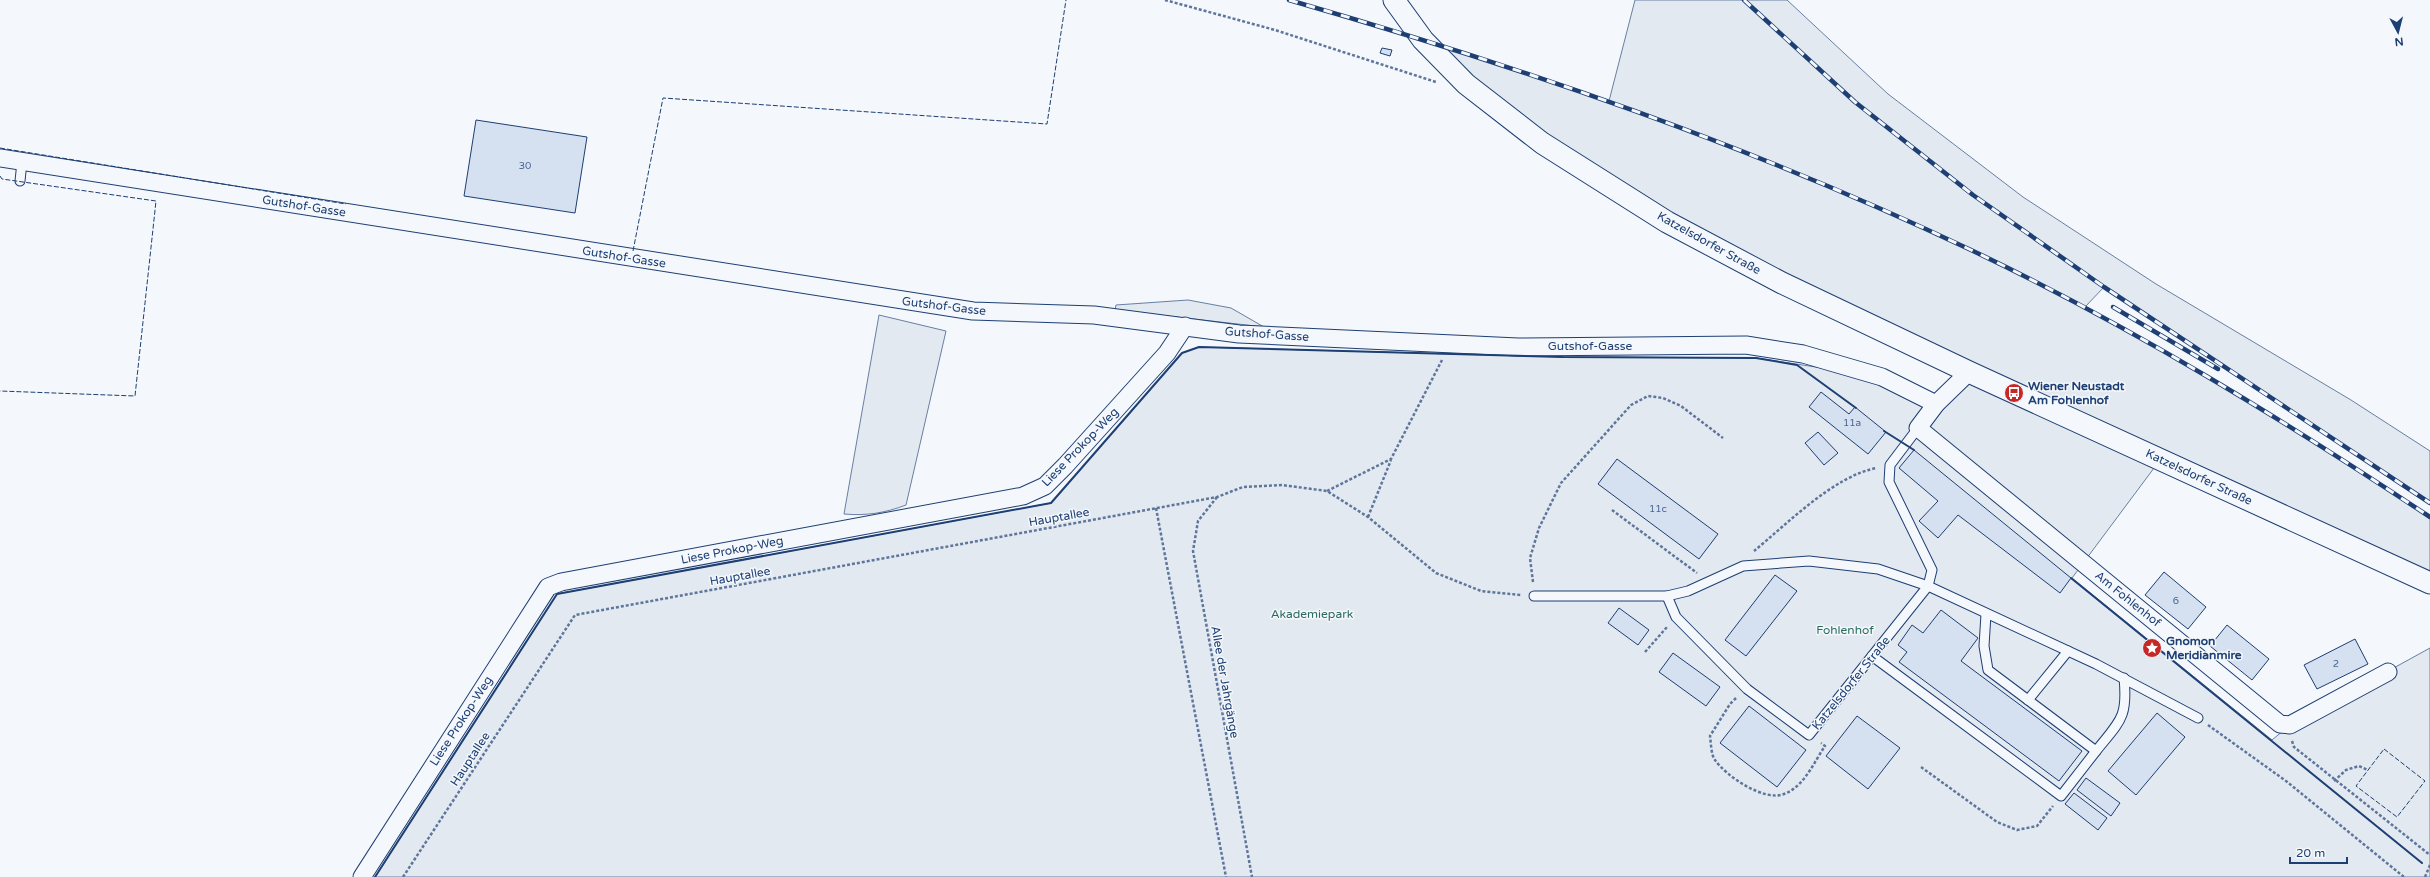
<svg xmlns="http://www.w3.org/2000/svg" width="2430" height="877" font-family="'Varela Round',sans-serif">
	<style>
		.green { fill: #e3e9f0; stroke: #687fa3 }
		.building { fill: #d5e0f0; stroke: #1d3f73 }
		.lines { fill: none; stroke-linecap: round; stroke-linejoin: round }
		.service-casing { stroke: #1d3f73; stroke-width: 11 }
		.minor-casing { stroke: #1d3f73; stroke-width: 19 }
		.tertiary-casing { stroke: #1d3f73; stroke-width: 23 }
		.path { stroke: #5e769c; stroke-width: 2.5; stroke-dasharray: 3 2; stroke-linecap: butt }
		.service { stroke: #f4f7fb; stroke-width: 9 }
		.minor { stroke: #f4f7fb; stroke-width: 17 }
		.tertiary { stroke: #f4f7fb; stroke-width: 21 }
		.rail-casing { stroke: #1d3f73; stroke-width: 4.5 }
		.rail { stroke: #f4f7fb; stroke-width: 3; stroke-dasharray: 9; stroke-linecap: butt }
		.fence { stroke: #1d3f73; stroke-width: 1; stroke-dasharray: 5 2; stroke-linecap: butt }
		.wall { stroke: #1d3f73; stroke-width: 2 }
		.labels { text-anchor: middle; dominant-baseline: central; stroke-width: 3; stroke-linejoin: round; paint-order: stroke }
		.number-label { font-size: 10px; fill: #4b6792 }
		.street-label { font-size: 12px; fill: #1d3f73; stroke: #f4f7fb }
		.poi-label { font-size: 12px; font-weight: bold; fill: #1d3f73; stroke: #f4f7fb; text-anchor: start }
		.park-label { font-size: 12px; fill: #2c6c60; stroke: #f4f7fb }
	</style>
	<rect width="100%" height="100%" fill="#f4f7fb"/>
	<!-- green -->
	<g class="green">
		<path d="M1635 0H1787L1888 94 2023 197 2156 284 2351 400 2430 451V503L2104 287 2085 307 2214 379 2430 517V582L2160 460 2072 578 2272 740 2290 725 2430 648V877H375L557 594 1051 503 1182 353 1199 347 1563 357 1756 358 1882 377 1936 403 1968 372 1542 143 1423 40 1609 101Z"/>
		<path d="M1188 300 1231 308 1264 327 1115 310 1116 305Z"/>
		<path d="M879 315 946 331 906 505C885 513 866 516 844 514Z"/>
	</g>
	<!-- building -->
	<g class="building">
		<path d="M1382 48 1392 50 1390 56 1380 53Z"/>
		<path d="M476 120 587 137 575 213 464 196Z"/>
		<path d="M1821 392 1849 414 1855 407 1886 432 1868 454 1809 407Z"/>
		<path d="M1818 432 1838 453 1824 465 1805 443Z"/>
		<path d="M1914 450 2071 578 2060 593 1958 515 1938 538 1919 521 1938 501 1899 468Z"/>
		<path d="M1617 459 1718 534 1699 559 1598 484Z"/>
		<path d="M2164 572 2206 607 2188 629 2145 595Z"/>
		<path d="M1775 575 1797 591 1746 656 1725 640Z"/>
		<path d="M1619 608 1649 630 1638 645 1608 623Z"/>
		<path d="M1941 610 1978 638 1961 661 2082 751 2059 781 1899 662 1907 652 1898 645 1912 625 1923 633Z"/>
		<path d="M2227 625 2269 659 2252 680 2210 646Z"/>
		<path d="M2355 639 2368 664 2317 689 2304 665Z"/>
		<path d="M1673 653 1720 687 1706 706 1659 672Z"/>
		<path d="M1749 706 1806 750 1777 787 1720 743Z"/>
		<path d="M2157 713 2185 737 2136 795 2108 771Z"/>
		<path d="M1857 716 1900 748 1868 789 1826 756Z"/>
		<path d="M2086 778 2120 803 2111 816 2077 790Z"/>
		<path d="M2074 793 2107 818 2098 830 2065 804Z"/>
	</g>
	<g class="lines">
		<defs>
			<g id="service">
				<path d="M20 181 22 162"/>
				<path d="M1534 596H1667L1688 591 1743 566 1809 561 1878 569 1928 586 2096 664 2198 718"/>
				<path d="M1667 596 1676 617 1747 689 1809 735 1928 586 1932 570 1889 482 1890 465 1918 428"/>
				<path d="M1986 614 1984 646 1988 670 2096 751C2120 721 2128 718 2124 678"/>
				<path d="M1872 656 2061 796 2096 751"/>
				<path d="M2028 700 2068 651"/>
			</g>
			<g id="minor">
				<path d="M0 158 973 311 1094 315 1239 334 1518 347 1746 345 1803 354 1882 377 1936 404"/>
				<path d="M1969 372 1936 404 1918 428 2280 724 2290 725 2388 672"/>
				<path d="M362 877 548 587 561 582 1023 496 1045 486 1065 466 1167 353 1185 326"/>
			</g>
			<path id="tertiary" d="M1394 0 1423 40 1466 84 1542 143 1667 222 1782 283 1969 372 2430 583"/>
		</defs>
		<!-- service casing -->
		<use href="#service" class="service-casing"/>
		<!-- minor casing -->
		<use href="#minor" class="minor-casing"/>
		<!-- tertiary casing -->
		<use href="#tertiary" class="tertiary-casing"/>
		<!-- path -->
		<g class="path">
			<path d="M1165 0 1275 30 1436 82"/>
			<path d="M1327 491 1391 459 1442 360"/>
			<path d="M1217 497 1198 521 1193 551 1252 877"/>
			<path d="M1156 508 1226 877"/>
			<path d="M1612 510 1697 573"/>
			<path d="M1368 517 1391 460"/>
			<path d="M1754 551C1787 524 1835 475 1877 468"/>
			<path d="M1533 582 1530 558 1539 528 1561 483 1631 405 1648 396 1663 398 1681 406 1723 438"/>
			<path d="M1645 652 1667 627"/>
			<path d="M1736 698 1730 704 1710 736C1711 743 1711 755 1715 760 1726 776 1764 802 1784 794 1804 787 1814 762 1825 746L1821 743"/>
			<path d="M2208 725 2286 781 2404 877"/>
			<path d="M2292 741 2294 747 2430 855"/>
			<path d="M1921 767 1997 822 2017 830 2037 826 2053 806"/>
			<path d="M2334 781 2346 770 2359 766 2368 770"/>
			<path d="M403 877 575 615 1217 497 1243 487 1282 485 1327 491 1368 517 1436 573 1481 591 1521 595"/>
			<path d="M2425 877 2430 865"/>
		</g>
		<!-- service -->
		<use href="#service" class="service"/>
		<!-- minor -->
		<use href="#minor" class="minor"/>
		<!-- tertiary -->
		<use href="#tertiary" class="tertiary"/>
		<defs>
			<g id="rail">
				<path d="M1289 0C1522 67 1752 146 1971 250 2131 326 2282 419 2430 517"/>
				<path d="M1744 0 1855 102 1973 195 2104 287 2430 503"/>
				<path d="M2113 307 2218 369"/>
			</g>
		</defs>
		<!-- rail casing -->
		<use href="#rail" class="rail-casing"/>
		<!-- rail -->
		<use href="#rail" class="rail"/>
		<!-- fence -->
		<g class="fence">
			<path d="M0 148 346 204"/>
			<path d="M0 176 2 179 156 201 135 396 0 391"/>
			<path d="M633 251 663 98 1047 124 1066 0"/>
			<path d="M2384 749 2425 781 2397 817 2356 786Z"/>
		</g>
		<!-- wall -->
		<g class="wall">
			<path d="M1884 431 1914 450"/>
			<path d="M2071 578 2422 863"/>
			<path d="M375 877 557 594 1051 503 1182 353 1199 347 1563 357 1756 358 1797 365 1856 408"/>
		</g>
	</g>
	<!-- icons -->
	<defs>
		<symbol id="bus-disc" viewBox="-11 -11 22 22"><circle r="9.5" fill="#c62828" stroke="#f4f7fb"/><path d="M-5-6H5V4H4V6H2V4H-2V6H-4V4H-5ZM-3.5-4V0h7V-4ZM-3.5 1.2v1.5H-2V1.2ZM2 1.2v1.5H3.5V1.2Z" fill="#fff"/></symbol>
		<symbol id="sight-disc" viewBox="-11 -11 22 22"><circle r="9.5" fill="#c62828" stroke="#f4f7fb"/><path d="M0-6L1.8-2.2L6-1.7L2.9 1.2L3.7 5.4L0 3.3L-3.7 5.4L-2.9 1.2L-6-1.7L-1.8-2.2Z" fill="#fff"/></symbol>
	</defs>
	<g fill-rule="evenodd">
		<use href="#bus-disc" x="2003" y="382" width="22" height="22"/>
		<use href="#sight-disc" x="2141" y="637" width="22" height="22"/>
	</g>
	<g class="labels">
		<!-- number labels -->
		<g class="number-label">
			<text x="525" y="166">30</text>
			<text x="1852" y="423">11a</text>
			<text x="1658" y="509">11c</text>
			<text x="2176" y="601">6</text>
			<text x="2336" y="664">2</text>
		</g>
		<!-- street labels -->
		<g class="street-label">
			<text transform="translate(304 206) rotate(9)">Gutshof-Gasse</text>
			<text transform="translate(1709 243) rotate(29)">Katzelsdorfer Straße</text>
			<text transform="translate(624 257) rotate(9)">Gutshof-Gasse</text>
			<text transform="translate(944 306) rotate(7)">Gutshof-Gasse</text>
			<text transform="translate(1267 334) rotate(4)">Gutshof-Gasse</text>
			<text x="1590" y="346">Gutshof-Gasse</text>
			<text transform="translate(1080 447) rotate(-46)">Liese Prokop-Weg</text>
			<text transform="translate(2199 477) rotate(25)">Katzelsdorfer Straße</text>
			<text transform="translate(1059 517) rotate(-10)">Hauptallee</text>
			<text transform="translate(732 550) rotate(-11)">Liese Prokop-Weg</text>
			<text transform="translate(740 576) rotate(-10)">Hauptallee</text>
			<text transform="translate(2128 599) rotate(39)">Am Fohlenhof</text>
			<text transform="translate(1225 682) rotate(80)">Allee der Jahrgänge</text>
			<text transform="translate(1851 683) rotate(-51)">Katzelsdorfer Straße</text>
			<text transform="translate(461 721) rotate(-57)">Liese Prokop-Weg</text>
			<text transform="translate(470 759) rotate(-57)">Hauptallee</text>
		</g>
		<!-- poi labels -->
		<g class="poi-label">
			<text x="2028" y="386">Wiener Neustadt<tspan x="2028" dy="14">Am Fohlenhof</tspan></text>
			<text x="2166" y="641">Gnomon<tspan x="2166" dy="14">Meridianmire</tspan></text>
		</g>
		<!-- park labels -->
		<g class="park-label">
			<text x="1312" y="614">Akademiepark</text>
			<text x="1845" y="630">Fohlenhof</text>
		</g>
	</g>
	<!-- north arrow -->
	<g transform="translate(2398 32) rotate(173)" stroke="#f4f7fb" stroke-width="3" paint-order="stroke">
	<path d="M0-3L7 15L0 10L-7 15Z" fill="#1d3f73"/>
	<text y="-6" font-size="11" font-weight="bold" text-anchor="middle" fill="#1d3f73">N</text>
	</g>
	<!-- scale -->
	<path d="M2290 857v6h57v-6" fill="none" stroke="#1d3f73" stroke-width="2"/>
	<text x="2296" y="857" font-size="12" fill="#1d3f73" stroke="#f4f7fb" stroke-width="3" paint-order="stroke">20 m</text>
</svg>
